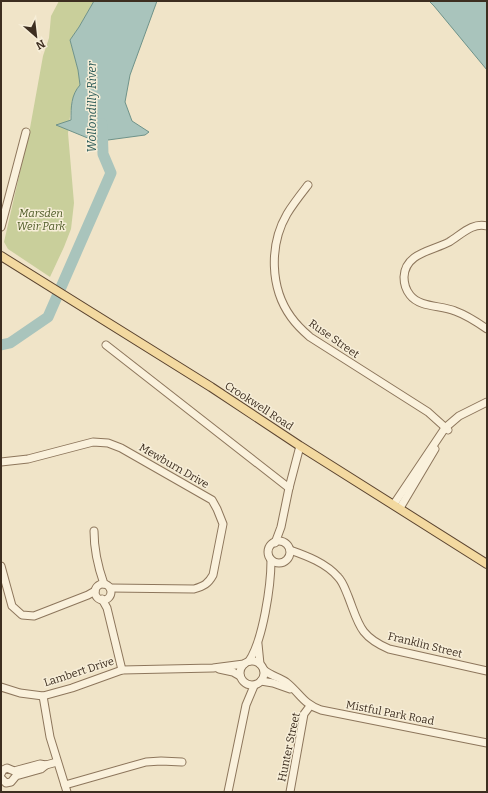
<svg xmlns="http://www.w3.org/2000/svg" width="488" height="793" font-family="Bitter,serif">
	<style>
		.green { fill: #c9cf9b }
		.water { fill: #a9c4bc; stroke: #6f938a }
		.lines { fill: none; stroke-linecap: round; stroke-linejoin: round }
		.river { stroke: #a9c4bc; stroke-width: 11 }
		.minor-casing { stroke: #8d765c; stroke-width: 9 }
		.major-casing { stroke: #5b4430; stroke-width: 10 }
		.minor { stroke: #faf1dc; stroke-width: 7 }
		.major { stroke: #f3d9a0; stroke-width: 8 }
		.labels { text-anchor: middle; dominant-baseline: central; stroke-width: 3; stroke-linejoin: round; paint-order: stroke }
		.park-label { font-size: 11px; font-style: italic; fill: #4d5a26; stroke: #f7eed8 }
		.street-label { font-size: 11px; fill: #3d2e20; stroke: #f7eed8 }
		.water-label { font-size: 12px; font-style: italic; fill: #2f5d5a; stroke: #f7eed8 }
	</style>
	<rect width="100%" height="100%" fill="#f0e4c8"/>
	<!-- green -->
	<path class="green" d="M59 1H94L79 27 70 40 78 70 80 85 72 100 68 133 74 203 71 229 64 247 50 277 8 249 4 242 30 128 43 56 49 38 51 16Z"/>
	<!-- water -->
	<g class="water">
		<path d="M94 1H157L130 75 125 102 132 121 149 132 145 135 108 140 103 138 95 141 56 125 71 120C71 107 71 95 80 85L78 70 70 40 79 27Z"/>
		<path d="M429 1H487V70L434 6Z"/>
	</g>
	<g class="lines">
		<!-- river -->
		<path class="river" d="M1 345 10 343 48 317 111 173 103 154 102 124"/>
		<defs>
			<g id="minor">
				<path d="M308 185C301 194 293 204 287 214 269 245 270 288 291 317 296 324 303 331 310 337L428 412 448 430"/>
				<path d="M487 226C472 222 461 235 449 242 432 251 405 253 404 277 404 284 406 290 410 295 420 308 441 305 455 311 466 315 477 322 487 329"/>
				<path d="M1 227 26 132"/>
				<path d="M106 345 289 488"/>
				<path d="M1 462 28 459 93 442 108 443 121 448 212 500 217 509 223 524 213 575C208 584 204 586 194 589L110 588"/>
				<path d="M394 504 445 428 459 416 487 402"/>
				<path d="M400 508 435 449"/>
				<path d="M94 531C94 549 98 567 104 584"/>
				<circle cx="279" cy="552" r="11"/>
				<path d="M275 543 281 527 289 488 300 446"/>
				<path d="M290 550C307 556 326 563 338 577 343 582 345 589 348 596 359 624 359 636 389 649L487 671"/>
				<path d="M1 566 12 606 22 615 34 616 88 595 95 591"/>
				<circle cx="103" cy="592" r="8"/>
				<path d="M102 599 107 608 122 670"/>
				<path d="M258 644 260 664"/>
				<circle cx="252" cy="673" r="12"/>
				<path d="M249 661C263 640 271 586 271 560"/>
				<path d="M219 669 233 672 240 676"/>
				<path d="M264 670C271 676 279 677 286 682 300 693 303 704 321 710L487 743"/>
				<path d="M261 681 273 683 290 689"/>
				<path d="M1 687 20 693 43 696 72 688 122 670 213 668 244 664"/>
				<path d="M43 696 50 737 67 792"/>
				<path d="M1 774 3 770 7 768 14 771 40 764 46 765 57 762"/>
				<path d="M1 778 6 783 11 782 16 776 41 769 46 765"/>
				<path d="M65 785 146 762 161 761 182 762"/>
				<path d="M228 792 246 705 254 686"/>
				<path d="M290 792 304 714 310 706"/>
			</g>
			<path id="major" d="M1 256 211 387 300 446 487 564"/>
		</defs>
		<!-- minor casing -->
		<use href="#minor" class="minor-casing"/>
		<!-- major casing -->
		<use href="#major" class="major-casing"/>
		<!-- minor -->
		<use href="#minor" class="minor"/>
		<!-- major -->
		<use href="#major" class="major"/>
	</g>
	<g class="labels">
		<!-- park labels -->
		<g class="park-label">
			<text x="41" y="213">Marsden<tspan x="41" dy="13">Weir Park</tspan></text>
		</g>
		<!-- street labels -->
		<g class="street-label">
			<text transform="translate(334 339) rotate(35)">Ruse Street</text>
			<text transform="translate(259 406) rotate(33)">Crookwell Road</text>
			<text transform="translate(174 466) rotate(30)">Mewburn Drive</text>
			<text transform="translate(425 645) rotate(14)">Franklin Street</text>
			<text transform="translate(79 672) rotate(-18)">Lambert Drive</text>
			<text transform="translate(390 713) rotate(11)">Mistful Park Road</text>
			<text transform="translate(289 747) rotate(-78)">Hunter Street</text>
		</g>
		<!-- water labels -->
		<g class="water-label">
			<text transform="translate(92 107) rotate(-90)">Wollondilly River</text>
		</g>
	</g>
	<!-- border -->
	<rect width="488" height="793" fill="none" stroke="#3d2e20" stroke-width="4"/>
	<!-- north arrow -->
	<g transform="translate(36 36) rotate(152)" stroke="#f7eed8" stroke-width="3" paint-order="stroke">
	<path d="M0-3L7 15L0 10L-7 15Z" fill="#3d2e20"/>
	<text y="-6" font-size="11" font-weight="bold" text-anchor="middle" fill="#3d2e20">N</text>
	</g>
</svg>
